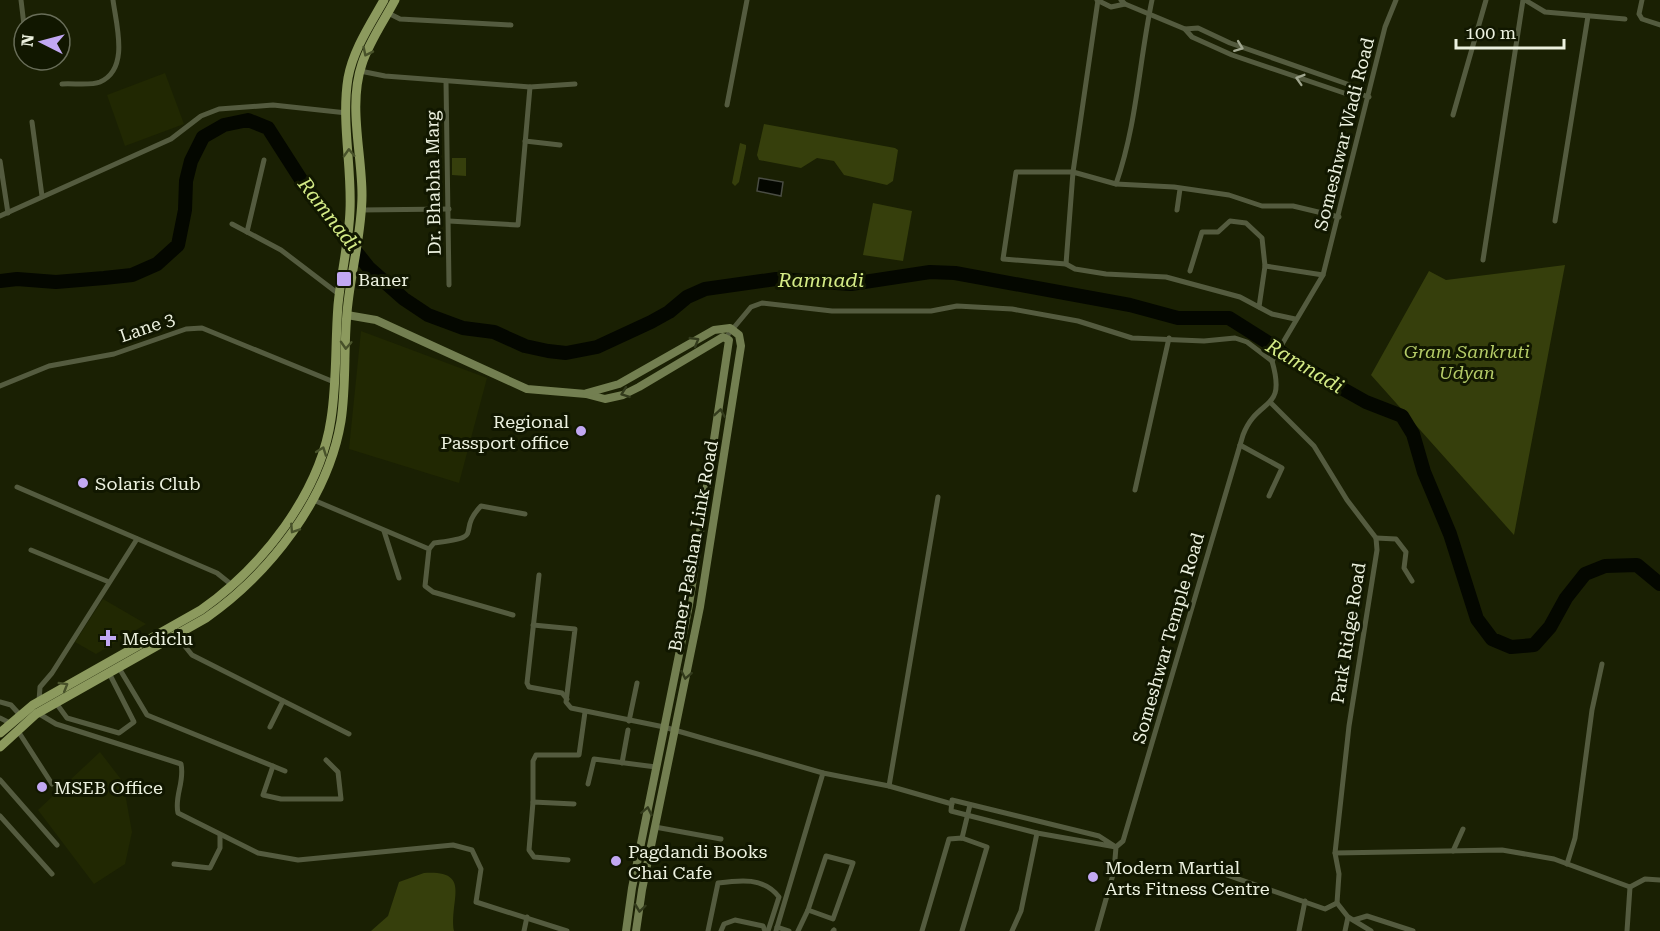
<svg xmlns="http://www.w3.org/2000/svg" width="1660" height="931" font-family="'Roboto Serif',serif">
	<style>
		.built { fill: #212802 }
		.green { fill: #363f0c }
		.water { fill: #040700; stroke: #4a4d43; stroke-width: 1.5 }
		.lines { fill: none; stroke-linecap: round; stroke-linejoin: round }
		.river { stroke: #040700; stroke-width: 14 }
		.street { stroke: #545b3f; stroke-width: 5 }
		.secondary { stroke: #737f51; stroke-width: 8 }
		.primary { stroke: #8c9a5e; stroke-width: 9 }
		.oneway { stroke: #a0a68f }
		.oneway2 { stroke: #48522a }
		.oneway3 { stroke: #333b1c }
		.poi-dot { fill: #c2a8f3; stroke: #111700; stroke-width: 2 }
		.labels { text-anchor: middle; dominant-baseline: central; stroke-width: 6; stroke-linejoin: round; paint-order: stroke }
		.street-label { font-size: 18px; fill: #ecf1df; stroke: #111700 }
		.poi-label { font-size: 18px; fill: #ecf1df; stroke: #111700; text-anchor: start }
		.park-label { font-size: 18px; font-style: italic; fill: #b5cc67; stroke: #111700 }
		.water-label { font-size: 20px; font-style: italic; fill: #d4eb86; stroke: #111700 }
	</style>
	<rect width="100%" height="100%" fill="#1a2003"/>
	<!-- built -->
	<g class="built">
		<path d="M165 73 184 124 125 146 107 95Z"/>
		<path d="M361 331 487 378 459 483 349 449Z"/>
		<path d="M103 599 146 624 96 654 75 642Z"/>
		<path d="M100 752 123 782 132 832 125 864 94 884 38 810Z"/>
	</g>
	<!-- green -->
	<g class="green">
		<path d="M764 124 895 148 898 150 893 181 887 185 844 175 834 161 817 158 801 168 759 160 757 155Z"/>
		<path d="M740 143 746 145V148L739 182 735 186 732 183Z"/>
		<path d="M452 158H466V176L452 175Z"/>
		<path d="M873 203 912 211 903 261 863 255Z"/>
		<path d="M1565 265 1514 535 1371 375 1429 271 1446 280Z"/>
		<path d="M424 873C473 870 449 900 454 931H371L388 916 399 882Z"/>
	</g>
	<!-- water -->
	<path class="water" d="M759 178 783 182 781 196 757 191Z"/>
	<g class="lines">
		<!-- river -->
		<path class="river" d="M0 281 17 279 56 282 104 278 132 275 157 264 178 245 185 210 186 181 191 161 203 137 224 125 248 120 268 128 309 192 337 228 369 268 404 299 428 315 463 328 494 332 525 346 548 351 566 353 597 347 651 322 669 312 687 297 705 289 776 279 851 284 930 272 955 273 1130 305 1178 318H1229L1267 342 1293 361 1366 402 1402 416 1413 434 1424 472 1450 534 1477 619 1492 639 1511 647 1534 645 1550 627 1566 598 1585 574 1605 566 1637 565 1660 584"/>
		<!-- street -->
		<g class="street">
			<path d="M21 0 24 25"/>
			<path d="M1097 0 1111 7 1125 4 1121 0"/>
			<path d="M1098 0 1073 172H1016L1003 259 1066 264 1075 269 1106 274 1166 277 1240 297 1272 314 1295 319"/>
			<path d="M1525 0 1545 12 1625 19"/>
			<path d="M1642 0 1639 14 1642 19 1660 25"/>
			<path d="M1125 4 1185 29 1192 37 1232 55 1347 94 1357 93 1369 97"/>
			<path d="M388 13 400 19 511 25"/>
			<path d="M1185 29 1198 28 1230 43 1350 85 1357 93"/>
			<path d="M360 71 385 76 530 87 575 84"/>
			<path d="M446 81 449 285"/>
			<path d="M62 84C73 83 90 86 100 82 130 69 116 24 113 0"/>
			<path d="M727 105 747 0"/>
			<path d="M1453 115 1486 0"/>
			<path d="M32 122 42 196"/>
			<path d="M525 141 560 145"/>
			<path d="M0 161 8 213"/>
			<path d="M1116 184 1174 187 1229 195 1262 206H1293L1339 217"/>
			<path d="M361 210 449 209"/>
			<path d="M1177 210 1180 189"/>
			<path d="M0 216 171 139 201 116 219 109 273 105 347 113"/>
			<path d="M449 221 518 225 530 87"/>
			<path d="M1555 221 1588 16"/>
			<path d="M232 224 281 250 340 295"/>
			<path d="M247 232 264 160"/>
			<path d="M1483 260 1523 0"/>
			<path d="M1066 264 1073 172 1116 184C1137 124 1139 62 1152 0"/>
			<path d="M1265 266 1323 275"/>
			<path d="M1190 271 1202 232H1218L1230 221 1246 223 1262 238 1265 266 1259 307"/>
			<path d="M726 337 751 307 762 303 832 311H931L957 306 1012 309 1078 321 1132 338 1204 341 1235 338 1247 342 1272 361"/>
			<path d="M1272 361 1323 275 1385 27 1396 0"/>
			<path d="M0 386 49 366 114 354 186 329 202 328 334 382"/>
			<path d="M1271 403 1314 446 1347 500 1376 538 1377 550 1349 726 1335 853 1339 874 1337 903"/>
			<path d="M1240 445 1282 468 1269 496"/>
			<path d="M17 487 217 573 232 585"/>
			<path d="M1135 490 1169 338"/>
			<path d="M311 499 429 549 425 586 433 592 513 615"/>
			<path d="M384 531 399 578"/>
			<path d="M1376 538 1396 539 1406 552 1404 568 1412 581"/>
			<path d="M429 549 434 543C488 537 455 533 481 506L525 514"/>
			<path d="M31 550 109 582"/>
			<path d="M539 575 527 683 529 687 562 693 567 699"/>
			<path d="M533 625 575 629 566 702 571 708 664 727 823 773 889 786 952 804"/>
			<path d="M175 634 192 655 349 734"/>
			<path d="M119 668 147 715 285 771"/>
			<path d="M39 701 40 687 52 673 137 539"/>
			<path d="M0 702 11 705 21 716"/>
			<path d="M56 703 67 718 119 733 134 722 109 673"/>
			<path d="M36 712 56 724 181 764C185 782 174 796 178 813L258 853 298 860 453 845 472 850 481 869 476 902 567 931"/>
			<path d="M0 718 12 724"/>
			<path d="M629 721 637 683"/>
			<path d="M270 727 283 701"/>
			<path d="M18 731 52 784"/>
			<path d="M622 763 628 730"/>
			<path d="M273 766 263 795 281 799H341L338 772 326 760"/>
			<path d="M0 780 57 845"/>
			<path d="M588 784 594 759 656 767"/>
			<path d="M889 786 938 497"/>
			<path d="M952 800 1099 836 1116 847 1037 833 951 811Z"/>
			<path d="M533 802V761L536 755H579L585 712"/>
			<path d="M0 816 52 874"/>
			<path d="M655 827 721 839"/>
			<path d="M962 838 970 805"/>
			<path d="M1453 851 1463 829"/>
			<path d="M1335 853 1502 850 1554 859 1630 887"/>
			<path d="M826 856 853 863 833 919 808 910Z"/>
			<path d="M568 860 534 857 529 850 533 802 574 804"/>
			<path d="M174 864 210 868 220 848V835"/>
			<path d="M1567 864 1575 838 1592 710 1602 664"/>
			<path d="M1201 866 1325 909 1337 903"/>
			<path d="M1630 887 1645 879 1660 880"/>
			<path d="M1337 903 1348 917 1371 931"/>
			<path d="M1354 920 1367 916 1413 931"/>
			<path d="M777 927 789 931"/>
			<path d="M524 931 527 917"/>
			<path d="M708 931 718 883C740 880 764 877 779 897L768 931"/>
			<path d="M721 931 724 924 735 920 763 926 765 931"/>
			<path d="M776 931 823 773"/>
			<path d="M798 931 808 910"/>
			<path d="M833 931 834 930"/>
			<path d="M922 931 949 839 962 838 987 847 962 931"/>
			<path d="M1012 931 1021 911 1037 833"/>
			<path d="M1097 931 1114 871 1116 847 1123 841 1243 435C1258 396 1287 413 1272 361"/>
			<path d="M1299 931 1305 901"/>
			<path d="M1345 931 1348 917"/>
			<path d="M1627 931 1630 887"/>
		</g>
		<!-- secondary -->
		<g class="secondary">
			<path d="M347 315 376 320 527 389 586 394 605 399 623 395 639 387 723 337 729 340 689 605 632 888 626 931"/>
			<path d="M587 393 619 384 714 330 730 328 739 335 741 346 700 607 642 890 636 931"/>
		</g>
		<!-- primary -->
		<g class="primary">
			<path d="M0 733 33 705 201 610C262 567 320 494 331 419 337 381 335 343 338 305 341 273 349 242 350 210 352 167 341 121 348 78 353 50 370 25 384 0"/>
			<path d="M0 747 36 714 206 618C270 573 328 499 341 421 347 382 343 342 348 303 352 267 362 231 362 195 362 153 348 105 362 64 369 42 384 21 395 0"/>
		</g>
	</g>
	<!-- one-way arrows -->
	<defs><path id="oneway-chevron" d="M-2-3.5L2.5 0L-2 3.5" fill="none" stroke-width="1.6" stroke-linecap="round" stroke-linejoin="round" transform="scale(1.5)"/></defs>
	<g class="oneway">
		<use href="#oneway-chevron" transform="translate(1239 47) rotate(21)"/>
		<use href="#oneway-chevron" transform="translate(1300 79) rotate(-163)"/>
	</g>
	<g class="oneway2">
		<use href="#oneway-chevron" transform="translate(367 52) rotate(116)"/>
		<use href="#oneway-chevron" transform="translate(349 153) rotate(-92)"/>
		<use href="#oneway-chevron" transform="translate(346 345) rotate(93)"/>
		<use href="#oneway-chevron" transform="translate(322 451) rotate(-70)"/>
		<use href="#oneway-chevron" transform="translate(294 529) rotate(123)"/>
		<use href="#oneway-chevron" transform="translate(64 686) rotate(-31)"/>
	</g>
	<g class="oneway3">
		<use href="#oneway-chevron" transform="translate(695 341) rotate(-31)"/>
		<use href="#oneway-chevron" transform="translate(625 393) rotate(160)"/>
		<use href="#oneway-chevron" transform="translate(720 413) rotate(-81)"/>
		<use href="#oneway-chevron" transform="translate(686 675) rotate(101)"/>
		<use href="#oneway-chevron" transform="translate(647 811) rotate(-78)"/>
		<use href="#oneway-chevron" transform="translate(640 908) rotate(98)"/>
	</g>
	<!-- markers -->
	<g class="poi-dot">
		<rect x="336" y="271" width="16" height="16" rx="3"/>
		<circle cx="581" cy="431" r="6"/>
		<circle cx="83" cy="483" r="6"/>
		<path d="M105 629h6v6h6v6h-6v6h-6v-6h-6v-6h6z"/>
		<circle cx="42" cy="787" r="6"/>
		<circle cx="616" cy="861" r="6"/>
		<circle cx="1093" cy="877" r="6"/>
	</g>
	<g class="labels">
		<!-- street labels -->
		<g class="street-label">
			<text transform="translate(1344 134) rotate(-76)">Someshwar Wadi Road</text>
			<text transform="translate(433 183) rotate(-91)">Dr. Bhabha Marg</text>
			<text transform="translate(147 327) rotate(-19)">Lane 3</text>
			<text transform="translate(693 546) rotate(-80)">Baner-Pashan Link Road</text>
			<text transform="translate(1348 633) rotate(-81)">Park Ridge Road</text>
			<text transform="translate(1168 638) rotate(-74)">Someshwar Temple Road</text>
		</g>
		<!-- poi labels -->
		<g class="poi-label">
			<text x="358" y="279">Baner</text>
			<text x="569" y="421" text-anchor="end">Regional<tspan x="569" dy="21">Passport office</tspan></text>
			<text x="95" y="483">Solaris Club</text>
			<text x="122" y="638">Mediclu</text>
			<text x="54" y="787">MSEB Office</text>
			<text x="628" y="851">Pagdandi Books<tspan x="628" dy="21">Chai Cafe</tspan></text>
			<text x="1105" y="867">Modern Martial<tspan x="1105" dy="21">Arts Fitness Centre</tspan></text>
		</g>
		<!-- park labels -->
		<g class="park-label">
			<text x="1467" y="351">Gram Sankruti<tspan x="1467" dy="21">Udyan</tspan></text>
		</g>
		<!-- water labels -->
		<g class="water-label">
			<text transform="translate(329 214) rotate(52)">Ramnadi</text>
			<text x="821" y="280">Ramnadi</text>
			<text transform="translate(1305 366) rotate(31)">Ramnadi</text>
		</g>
	</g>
	<!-- north arrow -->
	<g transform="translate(42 42) rotate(276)"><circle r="28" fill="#111700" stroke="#696e59" stroke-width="1.5"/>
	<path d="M0-4.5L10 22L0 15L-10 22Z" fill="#c2a8f3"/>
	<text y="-9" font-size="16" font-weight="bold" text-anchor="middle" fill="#ecf1df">N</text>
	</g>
	<!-- scale -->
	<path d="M1456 39v9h108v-9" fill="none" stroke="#ecf1df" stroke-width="3"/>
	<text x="1465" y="39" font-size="18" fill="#ecf1df" stroke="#111700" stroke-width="4.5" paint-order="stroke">100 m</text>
</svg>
